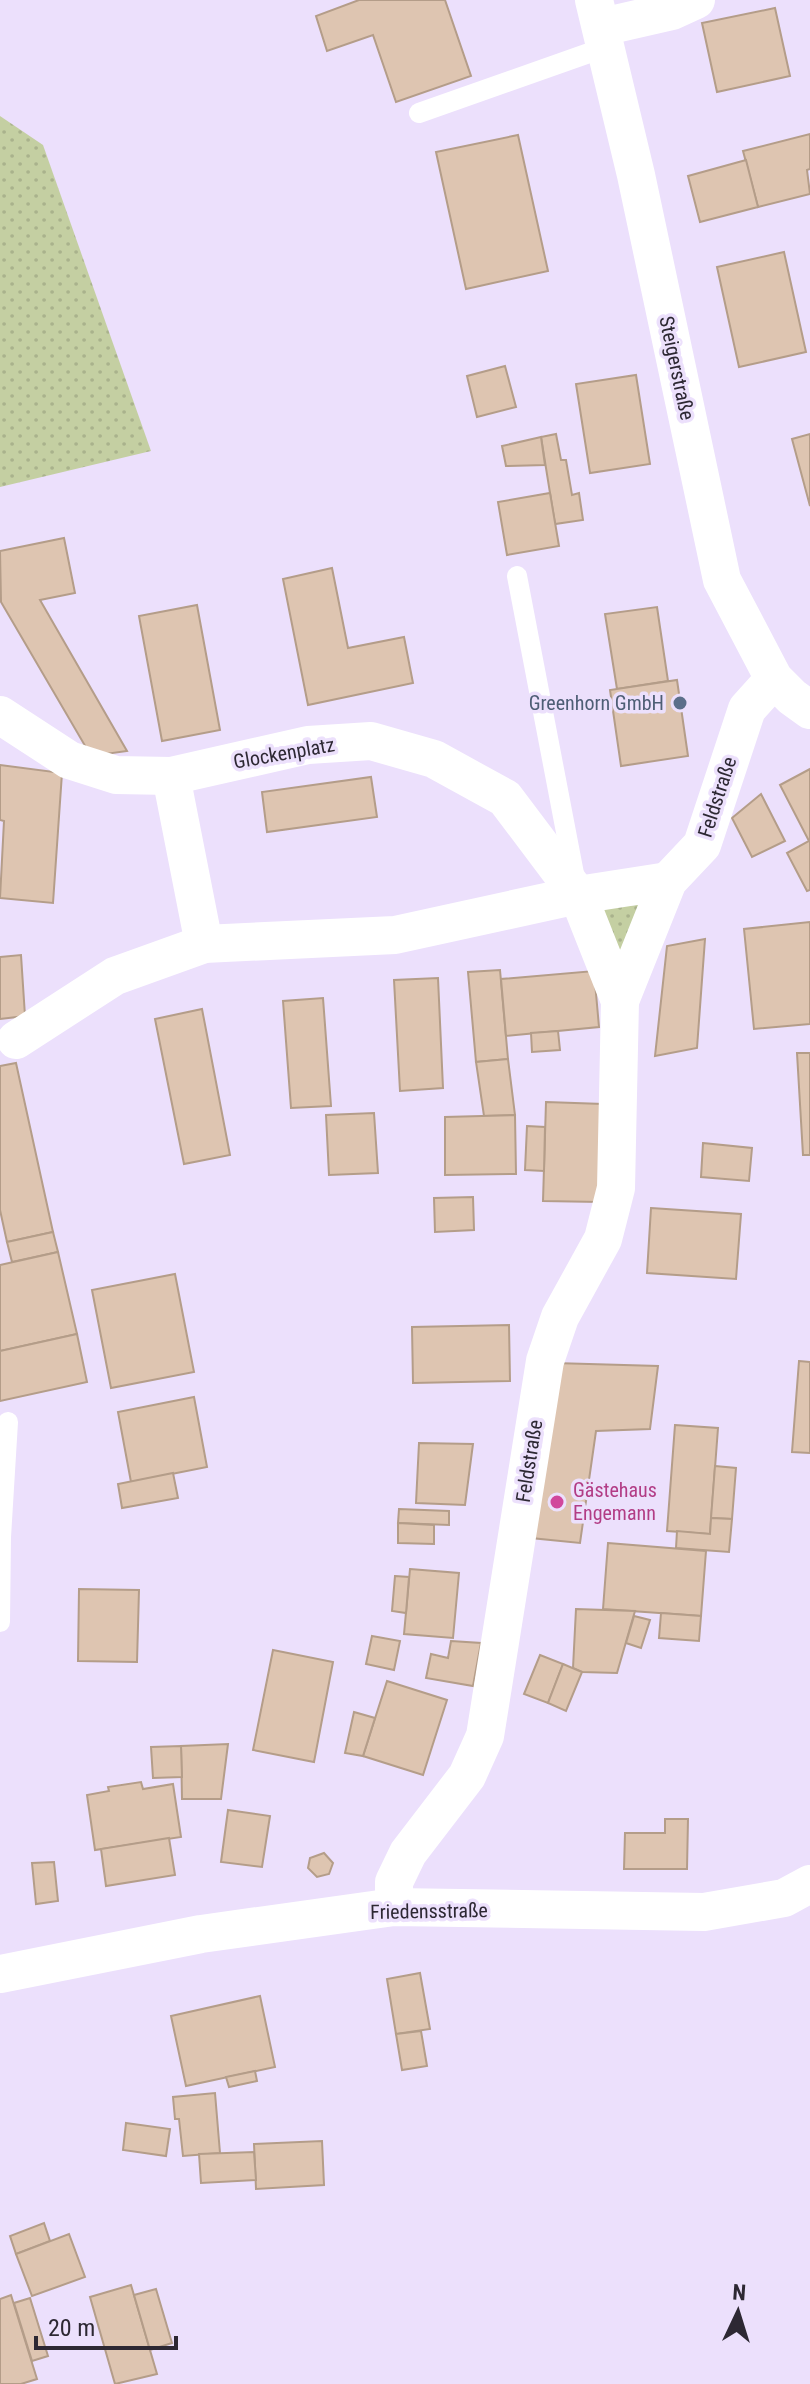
<svg xmlns="http://www.w3.org/2000/svg" width="810" height="2384" font-family="'Roboto Condensed',sans-serif">
	<style>
		.grass { fill: url(#grass-dots) }
		.building { fill: #dec5b1; stroke: #b49d89; stroke-width: 2 }
		.lines { fill: none; stroke-linecap: round; stroke-linejoin: round }
		.lane { stroke: #fff; stroke-width: 20 }
		.street { stroke: #fff; stroke-width: 38 }
		.service-dot { fill: #5c6f8a; stroke: #ece0fc; stroke-width: 3 }
		.hotel-dot { fill: #d1479c; stroke: #ece0fc; stroke-width: 3 }
		.labels { text-anchor: middle; dominant-baseline: central; stroke-width: 7; stroke-linejoin: round; paint-order: stroke }
		.street-label { font-size: 20px; fill: #2d2833; stroke: #ece0fc }
		.service-label { font-size: 20px; fill: #4e5e75; stroke: #ece0fc; text-anchor: end }
		.hotel-label { font-size: 20px; fill: #b23c85; stroke: #ece0fc; text-anchor: start }
	</style>
	<defs>
		<pattern id="grass-dots" width="8" height="8" patternUnits="userSpaceOnUse" patternTransform="scale(2)"><rect width="8" height="8" fill="#c4cfa2"/><path d="M2 2h.1M6 6h.1" fill="none" stroke="#a9b28c" stroke-width="1.8" stroke-linecap="round"/></pattern>
	</defs>
	<rect width="100%" height="100%" fill="#ece0fc"/>
	<!-- grass -->
	<g class="grass">
		<path d="M0 116 43 145 151 451 0 487Z"/>
		<path d="M648 904 620 962 601 908Z"/>
	</g>
	<!-- building -->
	<g class="building">
		<path d="M359 0H445L471 76 396 102 373 35 327 51 316 16Z"/>
		<path d="M775 8 790 76 717 92 702 23Z"/>
		<path d="M810 134V169L807 170 810 194 758 207 743 151Z"/>
		<path d="M518 135 548 271 466 289 436 152Z"/>
		<path d="M746 160 758 207 700 222 688 176Z"/>
		<path d="M784 252 806 352 739 367 717 267Z"/>
		<path d="M505 366 516 407 477 417 467 376Z"/>
		<path d="M636 375 650 464 590 473 576 384Z"/>
		<path d="M556 434 561 460H566L572 495 579 493 583 520 555 524 541 437Z"/>
		<path d="M810 434V506L792 439Z"/>
		<path d="M541 437 545 465 506 466 502 446Z"/>
		<path d="M550 493 559 546 507 555 498 502Z"/>
		<path d="M64 538 75 593 40 600 127 751 91 756 1 602 0 551Z"/>
		<path d="M332 568 348 648 404 637 413 683 308 705 283 579Z"/>
		<path d="M197 605 220 730 162 741 139 616Z"/>
		<path d="M657 607 668 681 617 689 605 614Z"/>
		<path d="M677 680 688 756 621 766 610 690Z"/>
		<path d="M0 765 62 773 53 903 0 898 4 821 0 820Z"/>
		<path d="M810 769V890L807 891 787 853 809 841 780 785Z"/>
		<path d="M371 777 377 817 267 832 262 792Z"/>
		<path d="M761 794 785 841 752 857 732 818Z"/>
		<path d="M810 922V1024L754 1029 744 929Z"/>
		<path d="M705 939 697 1048 655 1056 667 946Z"/>
		<path d="M21 955 25 1016 0 1019V957Z"/>
		<path d="M500 970 508 1059 476 1062 468 972Z"/>
		<path d="M594 971 599 1027 506 1036 501 979Z"/>
		<path d="M438 978 443 1088 400 1091 394 980Z"/>
		<path d="M323 998 331 1106 291 1108 283 1001Z"/>
		<path d="M202 1009 230 1155 184 1164 155 1019Z"/>
		<path d="M558 1031 560 1050 532 1052 531 1033Z"/>
		<path d="M797 1053H810V1155H803Z"/>
		<path d="M508 1059 515 1115 484 1116 476 1062Z"/>
		<path d="M16 1063 53 1232 7 1242 0 1210V1066Z"/>
		<path d="M546 1102 603 1104 600 1202 543 1201Z"/>
		<path d="M374 1113 378 1173 329 1175 326 1115Z"/>
		<path d="M515 1115 516 1174 445 1175V1117Z"/>
		<path d="M527 1126 545 1127 544 1171 525 1170Z"/>
		<path d="M703 1143 752 1148 749 1181 701 1177Z"/>
		<path d="M473 1197 474 1230 435 1232 434 1198Z"/>
		<path d="M651 1208 741 1214 736 1279 647 1273Z"/>
		<path d="M53 1232 58 1252 12 1262 7 1242Z"/>
		<path d="M58 1252 77 1334 0 1351V1265Z"/>
		<path d="M175 1274 194 1372 111 1388 92 1290Z"/>
		<path d="M509 1325 510 1381 413 1383 412 1327Z"/>
		<path d="M77 1334 87 1382 0 1401V1351Z"/>
		<path d="M799 1361 810 1362V1453L792 1452Z"/>
		<path d="M554 1363 658 1366 650 1429 596 1431 580 1543 531 1538Z"/>
		<path d="M194 1397 207 1467 131 1482 118 1412Z"/>
		<path d="M675 1425 718 1428 710 1534 667 1531Z"/>
		<path d="M419 1443 473 1444 465 1505 416 1503Z"/>
		<path d="M715 1466 736 1468 732 1519 711 1518Z"/>
		<path d="M173 1473 178 1498 122 1508 118 1484Z"/>
		<path d="M399 1509 449 1511V1525L398 1523Z"/>
		<path d="M711 1518 732 1519 729 1552 676 1548 677 1531 710 1534Z"/>
		<path d="M398 1523 434 1525V1544L398 1543Z"/>
		<path d="M608 1543 706 1551 701 1616 603 1609Z"/>
		<path d="M410 1569 459 1573 453 1638 404 1634Z"/>
		<path d="M395 1576 409 1577 406 1613 392 1611Z"/>
		<path d="M79 1589 139 1590 137 1662 78 1661Z"/>
		<path d="M576 1609 635 1611 617 1673 582 1672 573 1668Z"/>
		<path d="M661 1613 701 1616 699 1641 659 1638Z"/>
		<path d="M634 1616 650 1620 641 1648 626 1643Z"/>
		<path d="M372 1636 400 1641 394 1670 366 1664Z"/>
		<path d="M451 1641 481 1643 473 1686 426 1678 431 1654 448 1658Z"/>
		<path d="M273 1650 333 1662 314 1762 253 1750Z"/>
		<path d="M540 1655 563 1664 548 1703 524 1694Z"/>
		<path d="M563 1664 582 1672 566 1711 548 1703Z"/>
		<path d="M387 1681 447 1700 423 1775 363 1756Z"/>
		<path d="M354 1712 375 1718 363 1756 345 1753Z"/>
		<path d="M228 1744 221 1799H182L181 1746Z"/>
		<path d="M181 1746 182 1777 153 1778 151 1747Z"/>
		<path d="M141 1782 143 1789 173 1784 181 1837 95 1850 87 1795 109 1791 108 1787Z"/>
		<path d="M228 1810 270 1816 262 1867 221 1862Z"/>
		<path d="M665 1819H688L687 1869H624L625 1833H665Z"/>
		<path d="M169 1838 175 1875 106 1886 101 1849Z"/>
		<path d="M324 1853 333 1863 329 1874 317 1877 308 1868 310 1858Z"/>
		<path d="M54 1862 58 1901 36 1904 32 1863Z"/>
		<path d="M420 1973 430 2029 396 2034 387 1979Z"/>
		<path d="M260 1996 275 2067 186 2086 171 2016Z"/>
		<path d="M421 2031 427 2066 402 2070 396 2034Z"/>
		<path d="M255 2071 257 2081 229 2087 226 2077Z"/>
		<path d="M215 2093 220 2153 183 2156 179 2119H175L173 2097Z"/>
		<path d="M126 2123 170 2129 166 2156 123 2150Z"/>
		<path d="M322 2141 324 2185 256 2189 254 2144Z"/>
		<path d="M254 2152 256 2180 201 2183 199 2154Z"/>
		<path d="M44 2223 50 2241 16 2254 10 2236Z"/>
		<path d="M69 2234 85 2277 32 2296 16 2254Z"/>
		<path d="M131 2285 157 2374 115 2384 90 2297Z"/>
		<path d="M156 2289 172 2343 150 2350 134 2295Z"/>
		<path d="M11 2295 37 2379 21 2384H0V2299Z"/>
		<path d="M30 2298 48 2356 32 2361 14 2303Z"/>
	</g>
	<g class="lines">
		<!-- lane -->
		<g class="lane">
			<path d="M419 113 606 47"/>
			<path d="M517 576 575 879"/>
			<path d="M0 1622 1 1537 8 1422"/>
		</g>
		<!-- street -->
		<g class="street">
			<path d="M594 0 636 175 722 580 774 679 792 697 810 710"/>
			<path d="M602 27 672 11 696 0"/>
			<path d="M0 715 69 760 116 775 171 776"/>
			<path d="M204 944 171 776 308 745 371 741 434 759 505 798 578 895 620 1001"/>
			<path d="M16 1040 115 976 204 944 395 935 578 895 668 881"/>
			<path d="M394 1907V1882L408 1853 467 1776 485 1736 545 1361 560 1317 603 1239 616 1188 620 1001 668 881 702 845 747 709 774 679"/>
			<path d="M0 1974 201 1934 394 1907 704 1912 784 1898 810 1884"/>
		</g>
	</g>
	<!-- markers -->
	<circle class="service-dot" cx="680" cy="703" r="8"/>
	<circle class="hotel-dot" cx="557" cy="1502" r="8"/>
	<g class="labels">
		<!-- street labels -->
		<g class="street-label">
			<text transform="translate(677 368) rotate(78)">Steigerstraße</text>
			<text transform="translate(284 753) rotate(-10)">Glockenplatz</text>
			<text transform="translate(717 797) rotate(-72)">Feldstraße</text>
			<text transform="translate(529 1461) rotate(-81)">Feldstraße</text>
			<text transform="translate(429 1911) rotate(-1)">Friedensstraße</text>
		</g>
		<!-- service labels -->
		<g class="service-label">
			<text x="664" y="703">Greenhorn GmbH</text>
		</g>
		<!-- hotel labels -->
		<g class="hotel-label">
			<text x="573" y="1490">Gästehaus<tspan x="573" dy="23">Engemann</tspan></text>
		</g>
	</g>
	<!-- north arrow -->
	<g transform="translate(738 2312) rotate(4)" stroke="#ece0fc" stroke-width="6" paint-order="stroke">
	<path d="M0-6L14 30L0 20L-14 30Z" fill="#2d2833"/>
	<text y="-12" font-size="22" font-weight="bold" text-anchor="middle" fill="#2d2833">N</text>
	</g>
	<!-- scale -->
	<path d="M36 2336v12h140v-12" fill="none" stroke="#2d2833" stroke-width="4"/>
	<text x="48" y="2336" font-size="24" fill="#2d2833" stroke="#ece0fc" stroke-width="6" paint-order="stroke">20 m</text>
</svg>
